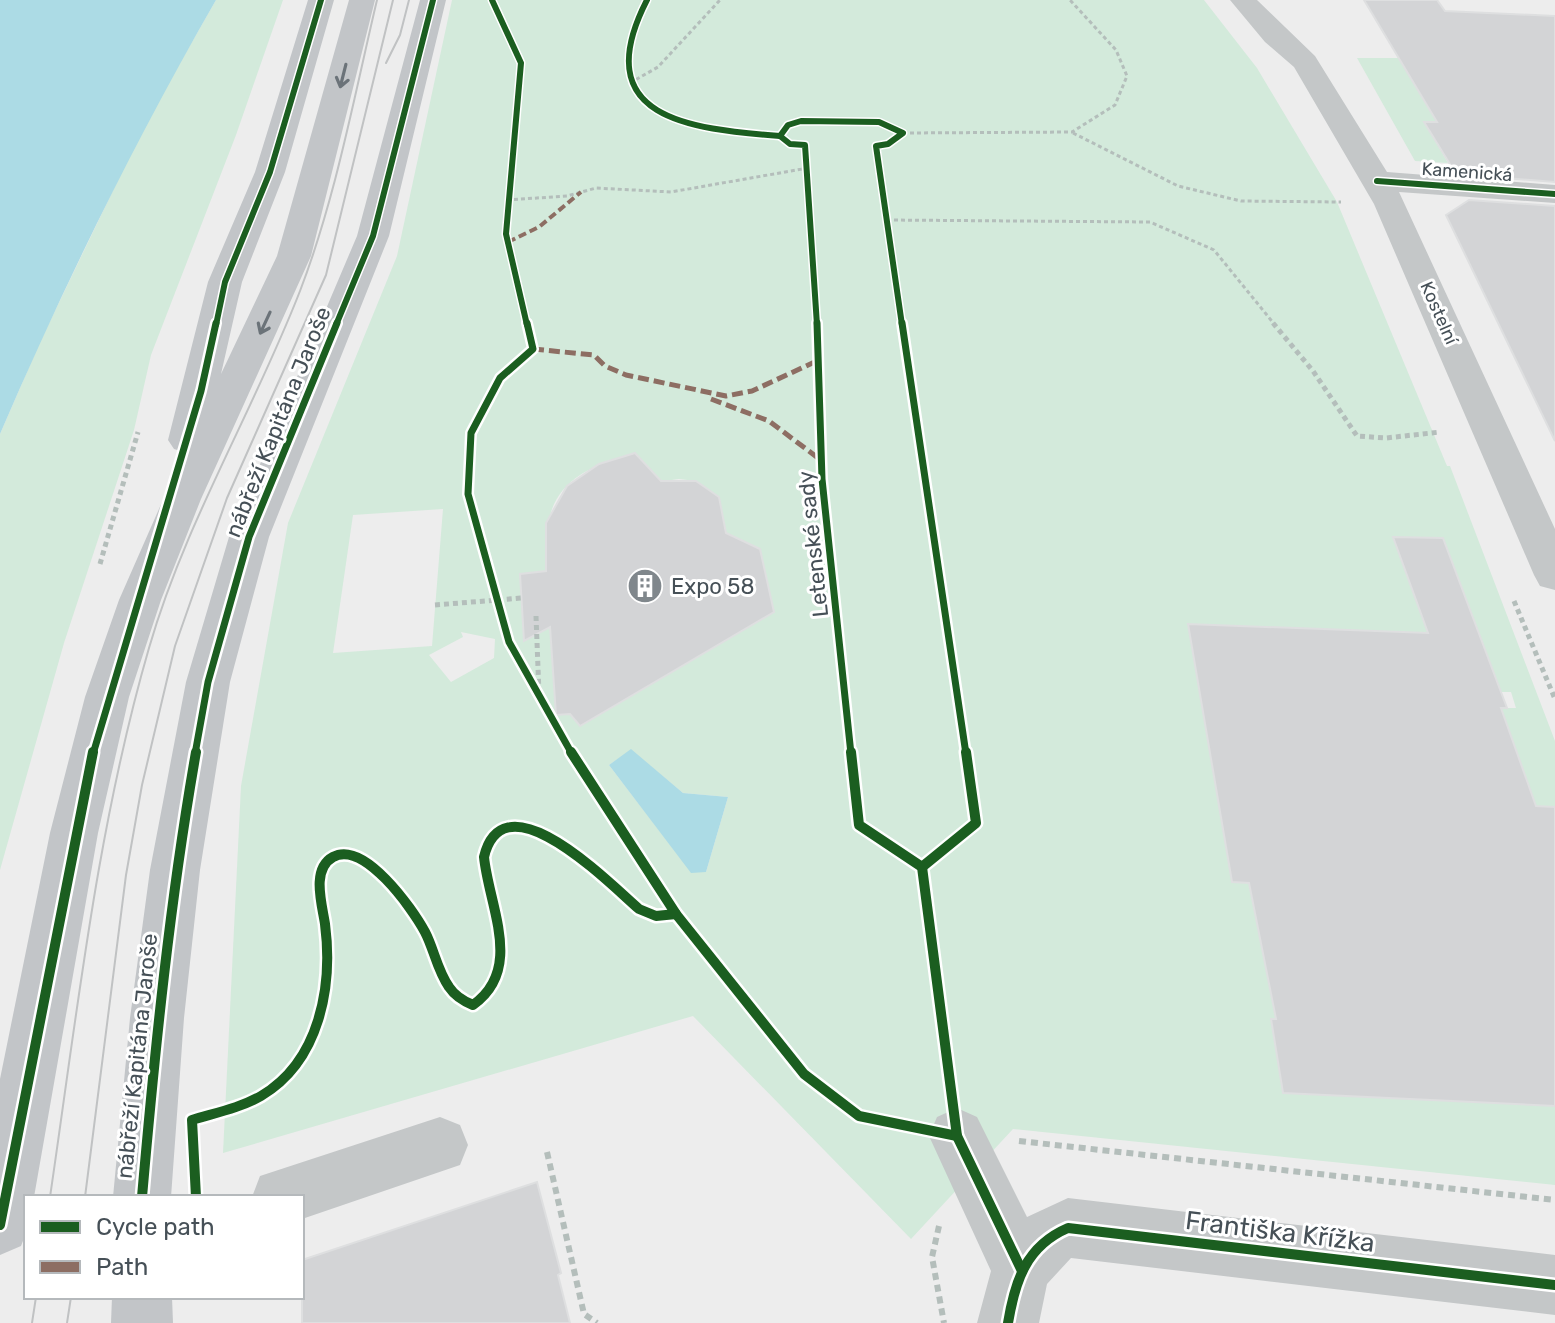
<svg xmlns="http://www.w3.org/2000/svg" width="1555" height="1323" font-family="Rubik,sans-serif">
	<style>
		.green { fill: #d3eadb; fill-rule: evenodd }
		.water { fill: #acdbe5 }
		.building { fill: #d3d4d6; stroke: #dedfe0; stroke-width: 2 }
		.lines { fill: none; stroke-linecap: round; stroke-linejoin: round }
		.path-far2 { stroke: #b4bebb; stroke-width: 3; stroke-dasharray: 4 3; stroke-linecap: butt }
		.path-far1 { stroke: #b4bebb; stroke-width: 5; stroke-dasharray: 5 4; stroke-linecap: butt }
		.path { stroke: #b4bebb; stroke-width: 6; stroke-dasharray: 7 5; stroke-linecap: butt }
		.minor { fill: #c4c7c8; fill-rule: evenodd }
		.major { fill: #c2c5c8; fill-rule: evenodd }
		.tram { stroke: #c0c2c3; stroke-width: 2 }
		.quiet-far1 { stroke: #8d6e63; stroke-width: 4; stroke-dasharray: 8 4; stroke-linecap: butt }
		.quiet { stroke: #8d6e63; stroke-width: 5; stroke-dasharray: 11 5; stroke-linecap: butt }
		.cycleway-far2-casing { stroke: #fff; stroke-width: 9 }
		.cycleway-far1-casing { stroke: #fff; stroke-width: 12 }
		.cycleway-casing { stroke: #fff; stroke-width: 15 }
		.cycleway-far2 { stroke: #1b5e20; stroke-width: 6 }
		.cycleway-far1 { stroke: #1b5e20; stroke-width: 7 }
		.cycleway { stroke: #1b5e20; stroke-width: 10 }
		.oneway { stroke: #6b7379 }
		.labels { text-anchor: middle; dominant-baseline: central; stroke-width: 6; stroke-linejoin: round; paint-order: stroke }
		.far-street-label { font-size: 18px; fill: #465057; stroke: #fff }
		.street-label { font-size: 22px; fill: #465057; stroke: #fff }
		.poi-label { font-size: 22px; fill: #465057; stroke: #fff; text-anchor: start }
		.near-street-label { font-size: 26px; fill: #465057; stroke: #fff }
	</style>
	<rect width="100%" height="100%" fill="#ededed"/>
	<!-- green -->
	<g class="green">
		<path d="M216 0H283L236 135 151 355 134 430 64 643 0 870V434L40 342 146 122Z"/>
		<path d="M452 0H1204L1257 68 1337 202 1447 466H1450L1555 741V815L1552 807 1536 806 1501 708H1516L1511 692H1496L1490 677H1495L1480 635 1188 625 1232 882 1391 889 1409 955 1262 948 1276 1019 1271 1020 1283 1093 1452 1101 1451 1092 1467 1094 1470 1102 1555 1106V1185L1013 1129 911 1239 693 1016 223 1153 241 786 288 523 397 256ZM635 453 655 474C619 491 610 504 626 541 661 559 687 565 725 550V543L732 538 744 541 747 554 761 553 774 612 580 726 570 714 556 715 549 610 523 622 520 575 546 571C541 497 564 472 635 453ZM679 479 696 481 719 497C722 513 718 525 703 533 643 564 594 489 679 479ZM443 509 432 646 333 653 353 515ZM461 632 495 639 494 658 451 682 429 655 463 637ZM631 750 683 793 728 797 706 872H691L609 765Z"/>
		<path d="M1357 58H1399L1437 122H1424L1448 163 1415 161Z"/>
	</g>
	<!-- water -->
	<g class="water">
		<path d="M0 0H216C135 141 64 285 0 434Z"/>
		<path d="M631 749 683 793 728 797 706 872 691 873 609 765Z"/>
	</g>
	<!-- building -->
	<g class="building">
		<path d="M1364 0H1437L1445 11 1555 16V182L1456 174 1424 122H1437Z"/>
		<path d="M1469 200 1555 206V441L1446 215Z"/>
		<path d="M635 453 661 481H696L719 497 726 533 760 549 774 612 580 726 570 714 556 715 550 627 524 641 520 574 546 571V523L567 486 599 464Z"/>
		<path d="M1393 537 1443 538 1507 708H1501L1536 806 1555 807V1106L1283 1093 1271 1019H1276L1249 883 1232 882 1188 624 1428 633Z"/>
		<path d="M537 1182 561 1273 558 1275 570 1323H302V1260Z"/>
	</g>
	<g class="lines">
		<!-- path-far2 -->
		<g class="path-far2">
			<path d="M630 83 658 67 720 0"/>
			<path d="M903 133 1072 132 1115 105 1127 76 1116 50 1070 0"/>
			<path d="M1073 133 1178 186 1241 201 1341 202"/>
			<path d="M507 200 567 196 596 188 671 192 808 168"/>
			<path d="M887 220 1150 222 1214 250 1275 325"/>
		</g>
		<!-- path-far1 -->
		<g class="path-far1">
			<path d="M1273 323 1313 371 1357 436 1386 438 1440 432"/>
			<path d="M100 564 138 432"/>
			<path d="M1514 601 1555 699"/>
			<path d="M435 605 522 598"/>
			<path d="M536 616 539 694"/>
		</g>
		<!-- path -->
		<g class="path">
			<path d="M1019 1141 1555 1200"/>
			<path d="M547 1152 584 1314 597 1323"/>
			<path d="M939 1226 932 1257 944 1323"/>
		</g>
		<!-- minor -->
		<g class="minor">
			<path d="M1230 0H1257L1315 56 1387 172 1555 185V203L1399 192 1555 529V590L1540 586 1534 575 1374 204 1294 67 1265 42Z"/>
			<path d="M957 1108 977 1117 1027 1217 1068 1198 1555 1255V1315L1071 1258 1047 1284 1039 1323H977L991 1271 929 1136 937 1117Z"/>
			<path d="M440 1117 460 1125 468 1145 460 1165 302 1219V1197H252L260 1176Z"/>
		</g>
		<!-- major -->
		<g class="major">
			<path d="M308 0H334L285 172 242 282 221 374 277 256 349 0H375L311 256 201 499 161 600 129 697 98 833 34 1197H26V1233L21 1246 0 1255V1079L50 833 85 697 119 600 184 452 174 449 168 440 208 282 255 172Z"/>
			<path d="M420 0H446L389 236 269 537 230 682 200 870 184 1018 171 1197H113L130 1018 150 870 186 682 229 537 357 236Z"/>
			<path d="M112 1297H172L173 1323H111Z"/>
		</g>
		<!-- tram -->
		<g class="tram">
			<path d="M386 63 400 35 409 0"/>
			<path d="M50 1197C77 1014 97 827 149 648 185 523 253 412 300 291 336 197 354 97 377 0"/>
			<path d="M85 1197 126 875 142 785 175 646 227 498 326 275 393 0"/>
			<path d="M32 1323 36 1297"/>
			<path d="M67 1323 71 1297"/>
		</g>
		<!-- quiet-far1 -->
		<path class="quiet-far1" d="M508 242 539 227 581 192"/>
		<!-- quiet -->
		<g class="quiet">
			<path d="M533 349 594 355 605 366 626 375 726 396 752 391 819 360"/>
			<path d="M711 399 769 421 822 461"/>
		</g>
		<defs>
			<g id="cycleway-far2">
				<path d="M492 0 521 63 506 234 527 325"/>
				<path d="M647 0C586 119 690 129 780 136L790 144 805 145 817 325"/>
				<path d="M780 136 788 125 801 121 879 122 903 133 888 144 876 146 902 325"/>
				<path d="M1377 181 1555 194"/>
				<path d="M216 325 225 282 270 172 321 0"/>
				<path d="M336 325 373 236 433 0"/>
			</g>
			<g id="cycleway-far1">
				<path d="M527 323 533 349 500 378 471 433 468 494 509 642 572 754"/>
				<path d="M817 323 822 479 851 754"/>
				<path d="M902 323 966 754"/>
				<path d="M93 754 201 391 216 323"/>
				<path d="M195 754 208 682 249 537 337 323"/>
			</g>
			<g id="cycleway">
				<path d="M571 752 676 914 804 1074 859 1116 957 1136"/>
				<path d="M851 752 859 825 922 867 957 1136 1022 1271"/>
				<path d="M922 867 976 823 966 752"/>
				<path d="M142 1197C155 1048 170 900 196 752"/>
				<path d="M196 1197 192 1120C215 1113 240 1108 261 1096 320 1061 333 986 325 924 322 904 311 869 333 857 364 840 412 908 425 932 434 949 437 970 449 987 455 996 463 1001 473 1005 524 969 489 907 484 857 504 774 612 886 639 909L656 916 676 914"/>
				<path d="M0 1225 93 752"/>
				<path d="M1008 1323C1015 1281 1026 1246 1068 1228L1555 1285"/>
			</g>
		</defs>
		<!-- cycleway-far2 casing -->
		<use href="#cycleway-far2" class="cycleway-far2-casing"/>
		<!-- cycleway-far1 casing -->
		<use href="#cycleway-far1" class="cycleway-far1-casing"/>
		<!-- cycleway casing -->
		<use href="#cycleway" class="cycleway-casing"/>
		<!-- cycleway-far2 -->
		<use href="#cycleway-far2" class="cycleway-far2"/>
		<!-- cycleway-far1 -->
		<use href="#cycleway-far1" class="cycleway-far1"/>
		<!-- cycleway -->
		<use href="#cycleway" class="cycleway"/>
	</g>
	<!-- one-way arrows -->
	<defs><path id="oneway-shaft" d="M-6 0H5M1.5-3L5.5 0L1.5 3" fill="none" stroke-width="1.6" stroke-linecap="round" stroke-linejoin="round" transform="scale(2)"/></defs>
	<g class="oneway">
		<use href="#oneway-shaft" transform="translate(343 76) rotate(104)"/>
		<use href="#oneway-shaft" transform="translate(265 323) rotate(115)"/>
	</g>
	<!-- icons -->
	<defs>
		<symbol id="building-disc" viewBox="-11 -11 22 22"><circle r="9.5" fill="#80878c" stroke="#fff"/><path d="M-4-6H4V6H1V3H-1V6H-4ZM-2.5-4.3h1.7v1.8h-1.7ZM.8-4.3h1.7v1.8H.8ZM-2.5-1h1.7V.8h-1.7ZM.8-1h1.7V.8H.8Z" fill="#fff"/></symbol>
	</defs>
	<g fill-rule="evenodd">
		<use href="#building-disc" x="625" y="566" width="40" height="40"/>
	</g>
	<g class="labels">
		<!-- far-street labels -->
		<g class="far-street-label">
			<text transform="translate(1467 172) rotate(4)">Kamenická</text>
			<text transform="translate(1439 313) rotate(66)">Kostelní</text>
		</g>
		<!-- street labels -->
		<g class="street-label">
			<text transform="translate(278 422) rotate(-68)">nábřeží Kapitána Jaroše</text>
			<text transform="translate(813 544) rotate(-96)">Letenské sady</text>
			<text transform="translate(137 1056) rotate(-84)">nábřeží Kapitána Jaroše</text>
		</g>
		<!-- poi labels -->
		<g class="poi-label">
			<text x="671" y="586">Expo 58</text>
		</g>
		<!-- near-street labels -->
		<g class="near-street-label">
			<text transform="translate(1280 1232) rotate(7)">Františka Křížka</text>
		</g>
	</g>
	<!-- legend -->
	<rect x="24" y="1195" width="280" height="104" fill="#ffffff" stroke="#b5b9bc" stroke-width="2"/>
	<rect x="40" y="1221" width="40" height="12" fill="#1b5e20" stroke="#b5b9bc" stroke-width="2"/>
	<text x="96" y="1235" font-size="24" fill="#465057">Cycle path</text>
	<rect x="40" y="1261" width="40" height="12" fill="#8d6e63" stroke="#b5b9bc" stroke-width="2"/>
	<text x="96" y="1275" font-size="24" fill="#465057">Path</text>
</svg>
